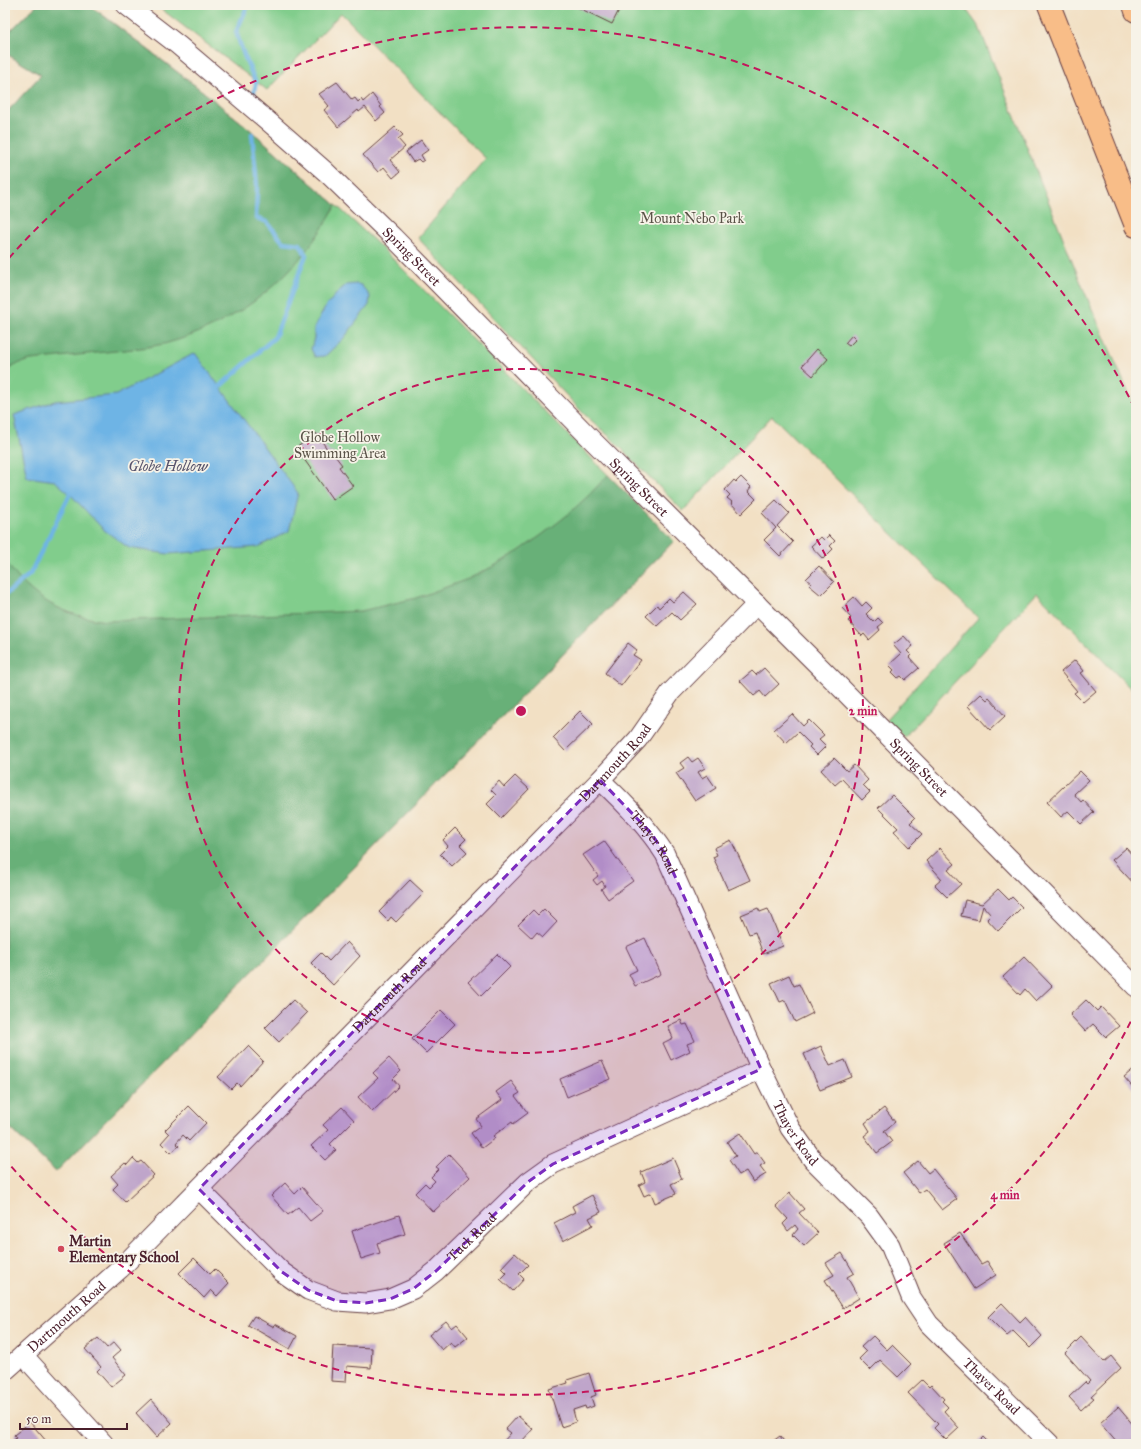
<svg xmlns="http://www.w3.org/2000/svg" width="1141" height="1449" font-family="'IM FELL Great Primer',serif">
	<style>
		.green { fill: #81cd8c; stroke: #66765c }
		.forest { fill: #68b078; stroke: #596852 }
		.water { fill: #6eb4e5; stroke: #5c6a88 }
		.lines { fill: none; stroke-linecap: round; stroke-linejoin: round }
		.stream { stroke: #6eb4e5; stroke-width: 4.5 }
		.building { fill: #bfa5ca }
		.minor-casing { stroke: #633c42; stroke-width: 21 }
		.highway-casing { stroke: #633c42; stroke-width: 24 }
		.minor { stroke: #fff; stroke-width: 19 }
		.highway { stroke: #f8bd88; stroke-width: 22 }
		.marked { fill: #7b2cbf; fill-opacity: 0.2; stroke: #7b2cbf; stroke-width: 3; stroke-dasharray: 8 5; stroke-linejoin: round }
		.ring { fill: none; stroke: #c2185b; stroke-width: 2; stroke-dasharray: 7 5 }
		.poi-dot { fill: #d1495b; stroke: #f7f3e8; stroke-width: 1.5 }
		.labels { text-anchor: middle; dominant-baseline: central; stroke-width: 3.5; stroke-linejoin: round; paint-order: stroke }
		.park-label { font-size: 14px; fill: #5a5348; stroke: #f7f3e8 }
		.street-label { font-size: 14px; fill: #4a1f2b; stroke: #f7f3e8 }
		.poi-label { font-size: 14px; font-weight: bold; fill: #4a1f2b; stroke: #f7f3e8; text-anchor: start }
		.water-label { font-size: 15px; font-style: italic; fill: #57536c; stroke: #f7f3e8 }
		.centre { fill: #c2185b; stroke: #f7f3e8; stroke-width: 2 }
		.ring-label { font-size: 12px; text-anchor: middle; font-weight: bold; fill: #c2185b; stroke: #f7f3e8; stroke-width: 3.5; stroke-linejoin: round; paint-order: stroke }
	</style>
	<rect width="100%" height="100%" fill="#f7f3e8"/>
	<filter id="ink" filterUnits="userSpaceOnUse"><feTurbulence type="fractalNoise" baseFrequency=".025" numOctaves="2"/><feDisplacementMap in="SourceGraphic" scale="8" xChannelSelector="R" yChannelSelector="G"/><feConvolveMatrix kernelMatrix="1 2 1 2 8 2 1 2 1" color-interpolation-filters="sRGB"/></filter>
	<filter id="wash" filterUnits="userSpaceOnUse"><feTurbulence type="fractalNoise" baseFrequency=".012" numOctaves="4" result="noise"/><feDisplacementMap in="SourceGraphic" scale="16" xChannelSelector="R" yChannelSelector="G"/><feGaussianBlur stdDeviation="0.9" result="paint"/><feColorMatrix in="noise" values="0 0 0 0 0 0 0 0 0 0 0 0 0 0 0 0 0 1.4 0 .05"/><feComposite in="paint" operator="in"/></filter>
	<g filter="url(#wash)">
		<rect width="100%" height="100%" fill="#f2e0c4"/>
		<!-- green -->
		<g class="green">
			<path d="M37 5H89L107 18 201 90 247 127 336 205 380 246 674 541 56 1172 5 1123V114L41 75 5 53V36Z"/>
			<path d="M156 5H963L979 27 1083 288 1136 410V694L1037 593 904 737 886 719 978 618 772 416 683 511 610 437 584 414 418 238 486 159 341 13 267 90Z"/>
		</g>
		<!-- forest -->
		<g class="forest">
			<path d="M37 5H89L201 90 247 127 336 205C299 274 241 324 164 344 145 348 126 350 106 352 81 355 56 357 31 360L20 363 5 371V114L41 75 5 53V36Z"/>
			<path d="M608 475 674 541 56 1172 5 1123V560C29 598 64 616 107 621L361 611 416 598 468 579 494 566 519 551 543 534 566 516 588 496Z"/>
		</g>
		<!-- water -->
		<g class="water">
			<path d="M356 284 361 285 370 296 369 305 344 338 325 356 315 357 311 349 314 338V328L326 306 339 291 346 285Z"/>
			<path d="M195 353 298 493 289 531 258 547 168 554 129 548 104 530 70 494 55 481 27 477 14 415 55 401 116 395Z"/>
		</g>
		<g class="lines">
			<!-- stream -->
			<g class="stream">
				<path d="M248 5 236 32 244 55 256 83 253 96"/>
				<path d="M215 391 275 337 306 255 300 244 283 242 267 222 256 218 257 186 252 134"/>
				<path d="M5 595 30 574 70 494 74 492"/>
			</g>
		</g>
		<g id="blocks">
			<!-- building -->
			<g class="building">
				<path d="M573 5H624L621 11 619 10 612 24Z"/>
				<path d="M337 82 352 100 355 98 358 102 361 99 363 102 372 94 381 106 380 107 385 113 376 121 365 107 359 112 358 110 338 127 324 110 329 106 319 94Z"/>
				<path d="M395 127 403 135 398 139 405 147 390 160 400 172 393 178 384 167 378 172 363 155Z"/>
				<path d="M421 140 428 150 421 155 424 160 421 162 418 159 413 162 406 152Z"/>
				<path d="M852 335 856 339 849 346 845 343Z"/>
				<path d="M817 349 828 359 813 376 802 366Z"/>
				<path d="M316 433 330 453 332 452 342 465 339 467 353 486 333 500 296 448Z"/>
				<path d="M741 477 751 487 748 491 756 499 741 514 731 503 732 502 727 498 730 495 725 490 734 480 736 482Z"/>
				<path d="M776 500 789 513 777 526 793 542 780 556 764 540 776 528 762 513Z"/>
				<path d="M829 535 835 541 830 546 833 549 823 559 811 546 821 537 824 540Z"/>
				<path d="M819 566 834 582 821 595 809 585 811 583 806 579Z"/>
				<path d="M684 592 697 604 680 620 672 612 657 626 646 616 657 605 659 608 669 598 673 602Z"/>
				<path d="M854 597 862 606 866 602 872 608 866 614 874 622 878 618 883 623 878 627 880 630 869 640 864 634 862 636 848 621 851 618 842 608Z"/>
				<path d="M904 636 913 646 907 651 911 655 909 657 919 668 905 680 901 676 898 678 892 672 894 670 889 665 901 654 893 645Z"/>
				<path d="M628 643 637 650 633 655 641 660 621 686 605 673Z"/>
				<path d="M1075 660 1084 671 1081 673 1096 691 1083 702 1074 693 1077 691 1061 672Z"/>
				<path d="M764 668 779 684 765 697 760 691 754 696 740 681 752 671 756 675Z"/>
				<path d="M981 694 987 700 989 698 1005 716 990 730 968 706Z"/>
				<path d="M580 711 593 724 565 751 553 738Z"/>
				<path d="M792 714 803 726 809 720 824 735 819 739 826 746 817 755 809 747 811 745 798 732 786 743 774 730Z"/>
				<path d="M688 757 692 762 698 758 705 768 698 772 702 778 707 775 716 788 695 801 676 773 684 768 680 763Z"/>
				<path d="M834 758 847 771 854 765 868 780 863 785 870 792 862 800 842 779 835 785 821 770Z"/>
				<path d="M1080 771 1089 780 1074 794 1081 802 1083 800 1094 812 1081 824 1068 811 1061 817 1047 802Z"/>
				<path d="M515 776 529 789 501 818 487 804 496 795 491 790 499 781 504 787Z"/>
				<path d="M892 795 915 818 910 823 922 834 909 847 894 831 898 828 878 808Z"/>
				<path d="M455 828 466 839 460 845 467 852 452 866 440 854 448 846 443 840Z"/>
				<path d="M731 840 750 880 728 890 713 857 717 855 714 848Z"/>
				<path d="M604 841 633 881 608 899 601 889 605 886 602 881 597 885 593 880 598 876 583 855Z"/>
				<path d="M940 848 955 864 948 870 961 884 947 897 935 885 942 879 926 861Z"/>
				<path d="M1126 848 1134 857 1136 856V886L1112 860Z"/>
				<path d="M410 880 424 893 396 922 391 917 388 921 379 912Z"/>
				<path d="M998 889 1009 900 1012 897 1022 907 998 931 987 919 991 915 983 906 979 920 961 916 965 900 982 904Z"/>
				<path d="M758 908 760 912 768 909 783 946 763 954 755 932 749 934 741 915Z"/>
				<path d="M544 909 557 922 543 937 537 932 532 938 518 925 533 910 538 915Z"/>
				<path d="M645 938 661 974 635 986 629 974 637 970 626 947Z"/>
				<path d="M347 942 360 956 333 985 311 963 321 953 329 961Z"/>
				<path d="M497 954 510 967 481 996 468 982Z"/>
				<path d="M1024 957 1052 986 1036 1001 1025 989 1020 995 1003 977Z"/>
				<path d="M789 975 794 986 799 984 813 1013 795 1022 785 1000 780 1002 771 983Z"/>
				<path d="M293 1000 307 1013 279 1042 265 1028Z"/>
				<path d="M1086 1000 1097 1011 1101 1007 1119 1026 1106 1037 1093 1024 1085 1031 1070 1015Z"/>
				<path d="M441 1010 455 1024 426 1053 412 1039Z"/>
				<path d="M681 1020 683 1025 687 1024 695 1041 687 1044 690 1051 671 1060 663 1043 673 1038 668 1026Z"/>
				<path d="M248 1046 263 1061 240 1086 237 1083 231 1089 218 1077Z"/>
				<path d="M821 1046 830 1066 845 1060 852 1077 820 1090 804 1054Z"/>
				<path d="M389 1058 401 1071 393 1079 399 1086 372 1112 358 1097 378 1078 373 1073Z"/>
				<path d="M602 1061 610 1079 567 1097 560 1079Z"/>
				<path d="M1136 1067V1091L1124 1077Z"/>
				<path d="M511 1081 520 1093 515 1096 528 1113 513 1124 512 1122 493 1136 495 1138 482 1148 471 1133 481 1126 476 1119 502 1100 496 1092Z"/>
				<path d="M189 1106 206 1123 189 1141 183 1135 176 1143 179 1146 171 1153 161 1143 169 1134 165 1130Z"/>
				<path d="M342 1107 354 1120 330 1144 336 1150 325 1160 311 1146 328 1130 323 1125Z"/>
				<path d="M884 1108 895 1122 884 1131 892 1142 877 1153 864 1136 870 1131 865 1123Z"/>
				<path d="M740 1133 754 1154 757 1152 765 1163 760 1166 766 1174 753 1182 746 1171 739 1175 729 1160 736 1156 727 1142Z"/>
				<path d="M449 1154 470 1177 433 1212 415 1193 425 1183 429 1187 435 1181 431 1177 439 1169 436 1167Z"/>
				<path d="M133 1158 138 1163 141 1161 154 1175 125 1202 113 1189 118 1184 111 1176 125 1163 127 1165Z"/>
				<path d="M673 1158 682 1179 671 1184 676 1194 655 1203 651 1193 644 1196 639 1185 645 1182 641 1172Z"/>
				<path d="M918 1161 928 1173 933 1169 957 1199 942 1210 925 1189 919 1193 903 1173Z"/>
				<path d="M285 1183 295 1194 302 1187 323 1211 310 1221 298 1207 288 1215 271 1196Z"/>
				<path d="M790 1193 804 1209 799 1213 818 1233 804 1246 793 1235 798 1229 795 1225 788 1231 783 1224 788 1219 776 1206Z"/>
				<path d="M592 1195 601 1212 589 1218 593 1225 563 1241 554 1223 575 1212 572 1206Z"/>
				<path d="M399 1215 405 1234 377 1243 380 1253 361 1259 352 1231Z"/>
				<path d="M960 1233 981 1264 987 1261 996 1275 974 1289 944 1243Z"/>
				<path d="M515 1253 528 1265 519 1274 524 1279 513 1291 500 1279 506 1273 501 1268Z"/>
				<path d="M842 1253 854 1273 847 1277 859 1298 843 1308 825 1280 834 1275 826 1263Z"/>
				<path d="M194 1258 210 1274 215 1269 229 1283 217 1296 211 1290 204 1298 179 1273Z"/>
				<path d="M1002 1303 1020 1322 1025 1317 1042 1336 1030 1348 1013 1331 1007 1336 988 1317Z"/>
				<path d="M254 1316 274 1327 275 1324 297 1336 290 1349 248 1325Z"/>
				<path d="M446 1321 452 1328 457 1324 468 1337 455 1347 451 1342 442 1350 429 1335Z"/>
				<path d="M873 1336 887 1350 892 1345 911 1364 898 1377 880 1360 870 1370 859 1359 866 1352 861 1347Z"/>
				<path d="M1081 1337 1104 1362 1111 1356 1121 1368 1091 1396 1094 1398 1081 1410 1069 1397 1085 1382 1087 1384 1090 1381 1065 1353Z"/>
				<path d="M98 1338 107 1348 114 1342 121 1350 112 1358 126 1375 111 1387 97 1371 101 1367 85 1349Z"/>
				<path d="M333 1346 372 1348 371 1368 347 1366 346 1382 331 1381Z"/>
				<path d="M589 1373 596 1395 591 1397 594 1406 586 1409 585 1406 573 1410 576 1422 561 1427 549 1389 568 1383 567 1380Z"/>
				<path d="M922 1380 929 1387 931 1385 944 1399 942 1401 948 1407 944 1411 959 1428 946 1440 934 1428 938 1424 908 1393Z"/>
				<path d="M151 1399 172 1423 157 1437 136 1413Z"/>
				<path d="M1118 1407 1135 1427 1136 1426V1444H1118L1100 1423Z"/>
				<path d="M518 1416 533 1429 522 1441 526 1444H501L511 1433 506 1429Z"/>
				<path d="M30 1422 47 1442 45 1444H9L16 1438 14 1435Z"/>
				<path d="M780 1436 786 1444H769Z"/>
				<path d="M983 1437 990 1444H976Z"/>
			</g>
		</g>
	</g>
	<g filter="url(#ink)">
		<use href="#blocks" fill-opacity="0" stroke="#633c42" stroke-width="1"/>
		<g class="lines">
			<defs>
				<g id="minor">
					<path id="s1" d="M126 5 178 45 269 122 326 172 393 237 594 442 842 689 1136 987"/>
					<path id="s2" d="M600 780C625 803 647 826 665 854L761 1069 790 1128 813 1160 869 1216 890 1245 911 1297 929 1324 1050 1444"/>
					<path id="s3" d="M199 1189 282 1272 308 1290 337 1301 366 1303 390 1299 413 1289 436 1271 528 1182 553 1164 761 1069"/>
					<path d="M23 1355 104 1444"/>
					<path id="s4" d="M5 1371 120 1269 600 780 638 739 670 693 757 604"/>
				</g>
				<g id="highway">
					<path d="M1049 5 1136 226"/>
					<path d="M1134 5 1136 11"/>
				</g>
			</defs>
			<!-- minor casing -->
			<use href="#minor" class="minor-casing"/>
			<!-- highway casing -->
			<use href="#highway" class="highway-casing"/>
			<!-- minor -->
			<use href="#minor" class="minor"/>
			<!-- highway -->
			<use href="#highway" class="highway"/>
		</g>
	</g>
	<!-- marked area -->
	<path class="marked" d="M600 780 651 833 665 854 761 1069 553 1164 528 1182 436 1271 413 1289 390 1299 366 1303 337 1301 308 1290 282 1272 199 1189Z"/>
	<!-- distance rings -->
	<g class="ring">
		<circle cx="521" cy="711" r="342"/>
		<path d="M1136 1011A684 684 0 0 1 9 1164M9 258A684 684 0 0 1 1136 411"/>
	</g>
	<!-- markers -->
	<circle class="poi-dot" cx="61" cy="1249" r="4"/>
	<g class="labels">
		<!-- park labels -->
		<g class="park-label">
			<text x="692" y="218">Mount Nebo Park</text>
			<text x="340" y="437">Globe Hollow<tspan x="340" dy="16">Swimming Area</tspan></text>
		</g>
		<!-- street labels -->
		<g class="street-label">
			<text stroke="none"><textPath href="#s1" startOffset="381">Spring Street</textPath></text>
			<text stroke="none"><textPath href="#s1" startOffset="705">Spring Street</textPath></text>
			<text stroke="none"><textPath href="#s4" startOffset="862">Dartmouth Road</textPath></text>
			<text stroke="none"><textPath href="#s1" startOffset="1101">Spring Street</textPath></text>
			<text stroke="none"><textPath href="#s2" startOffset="83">Thayer Road</textPath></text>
			<text stroke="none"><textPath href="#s4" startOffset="538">Dartmouth Road</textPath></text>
			<text stroke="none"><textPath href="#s2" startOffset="407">Thayer Road</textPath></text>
			<text stroke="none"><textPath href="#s3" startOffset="337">Tuck Road</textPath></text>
			<text stroke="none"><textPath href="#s4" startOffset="82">Dartmouth Road</textPath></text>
			<text stroke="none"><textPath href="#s2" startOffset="731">Thayer Road</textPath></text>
		</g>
		<!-- poi labels -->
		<g class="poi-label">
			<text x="69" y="1241">Martin<tspan x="69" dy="16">Elementary School</tspan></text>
		</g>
		<!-- water labels -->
		<g class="water-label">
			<text x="168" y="466">Globe Hollow</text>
		</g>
	</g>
	<circle cx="521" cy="711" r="6" class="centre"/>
	<g class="ring-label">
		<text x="863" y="715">2 min</text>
		<text x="1005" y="1199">4 min</text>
	</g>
	<!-- margin -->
	<rect width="1141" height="1449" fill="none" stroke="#f7f3e8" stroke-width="20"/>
	<!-- scale -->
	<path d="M20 1423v6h107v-6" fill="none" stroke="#4a1f2b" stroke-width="2"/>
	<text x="26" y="1423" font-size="12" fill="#4a1f2b" stroke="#f7f3e8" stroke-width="3" paint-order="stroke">50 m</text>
</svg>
